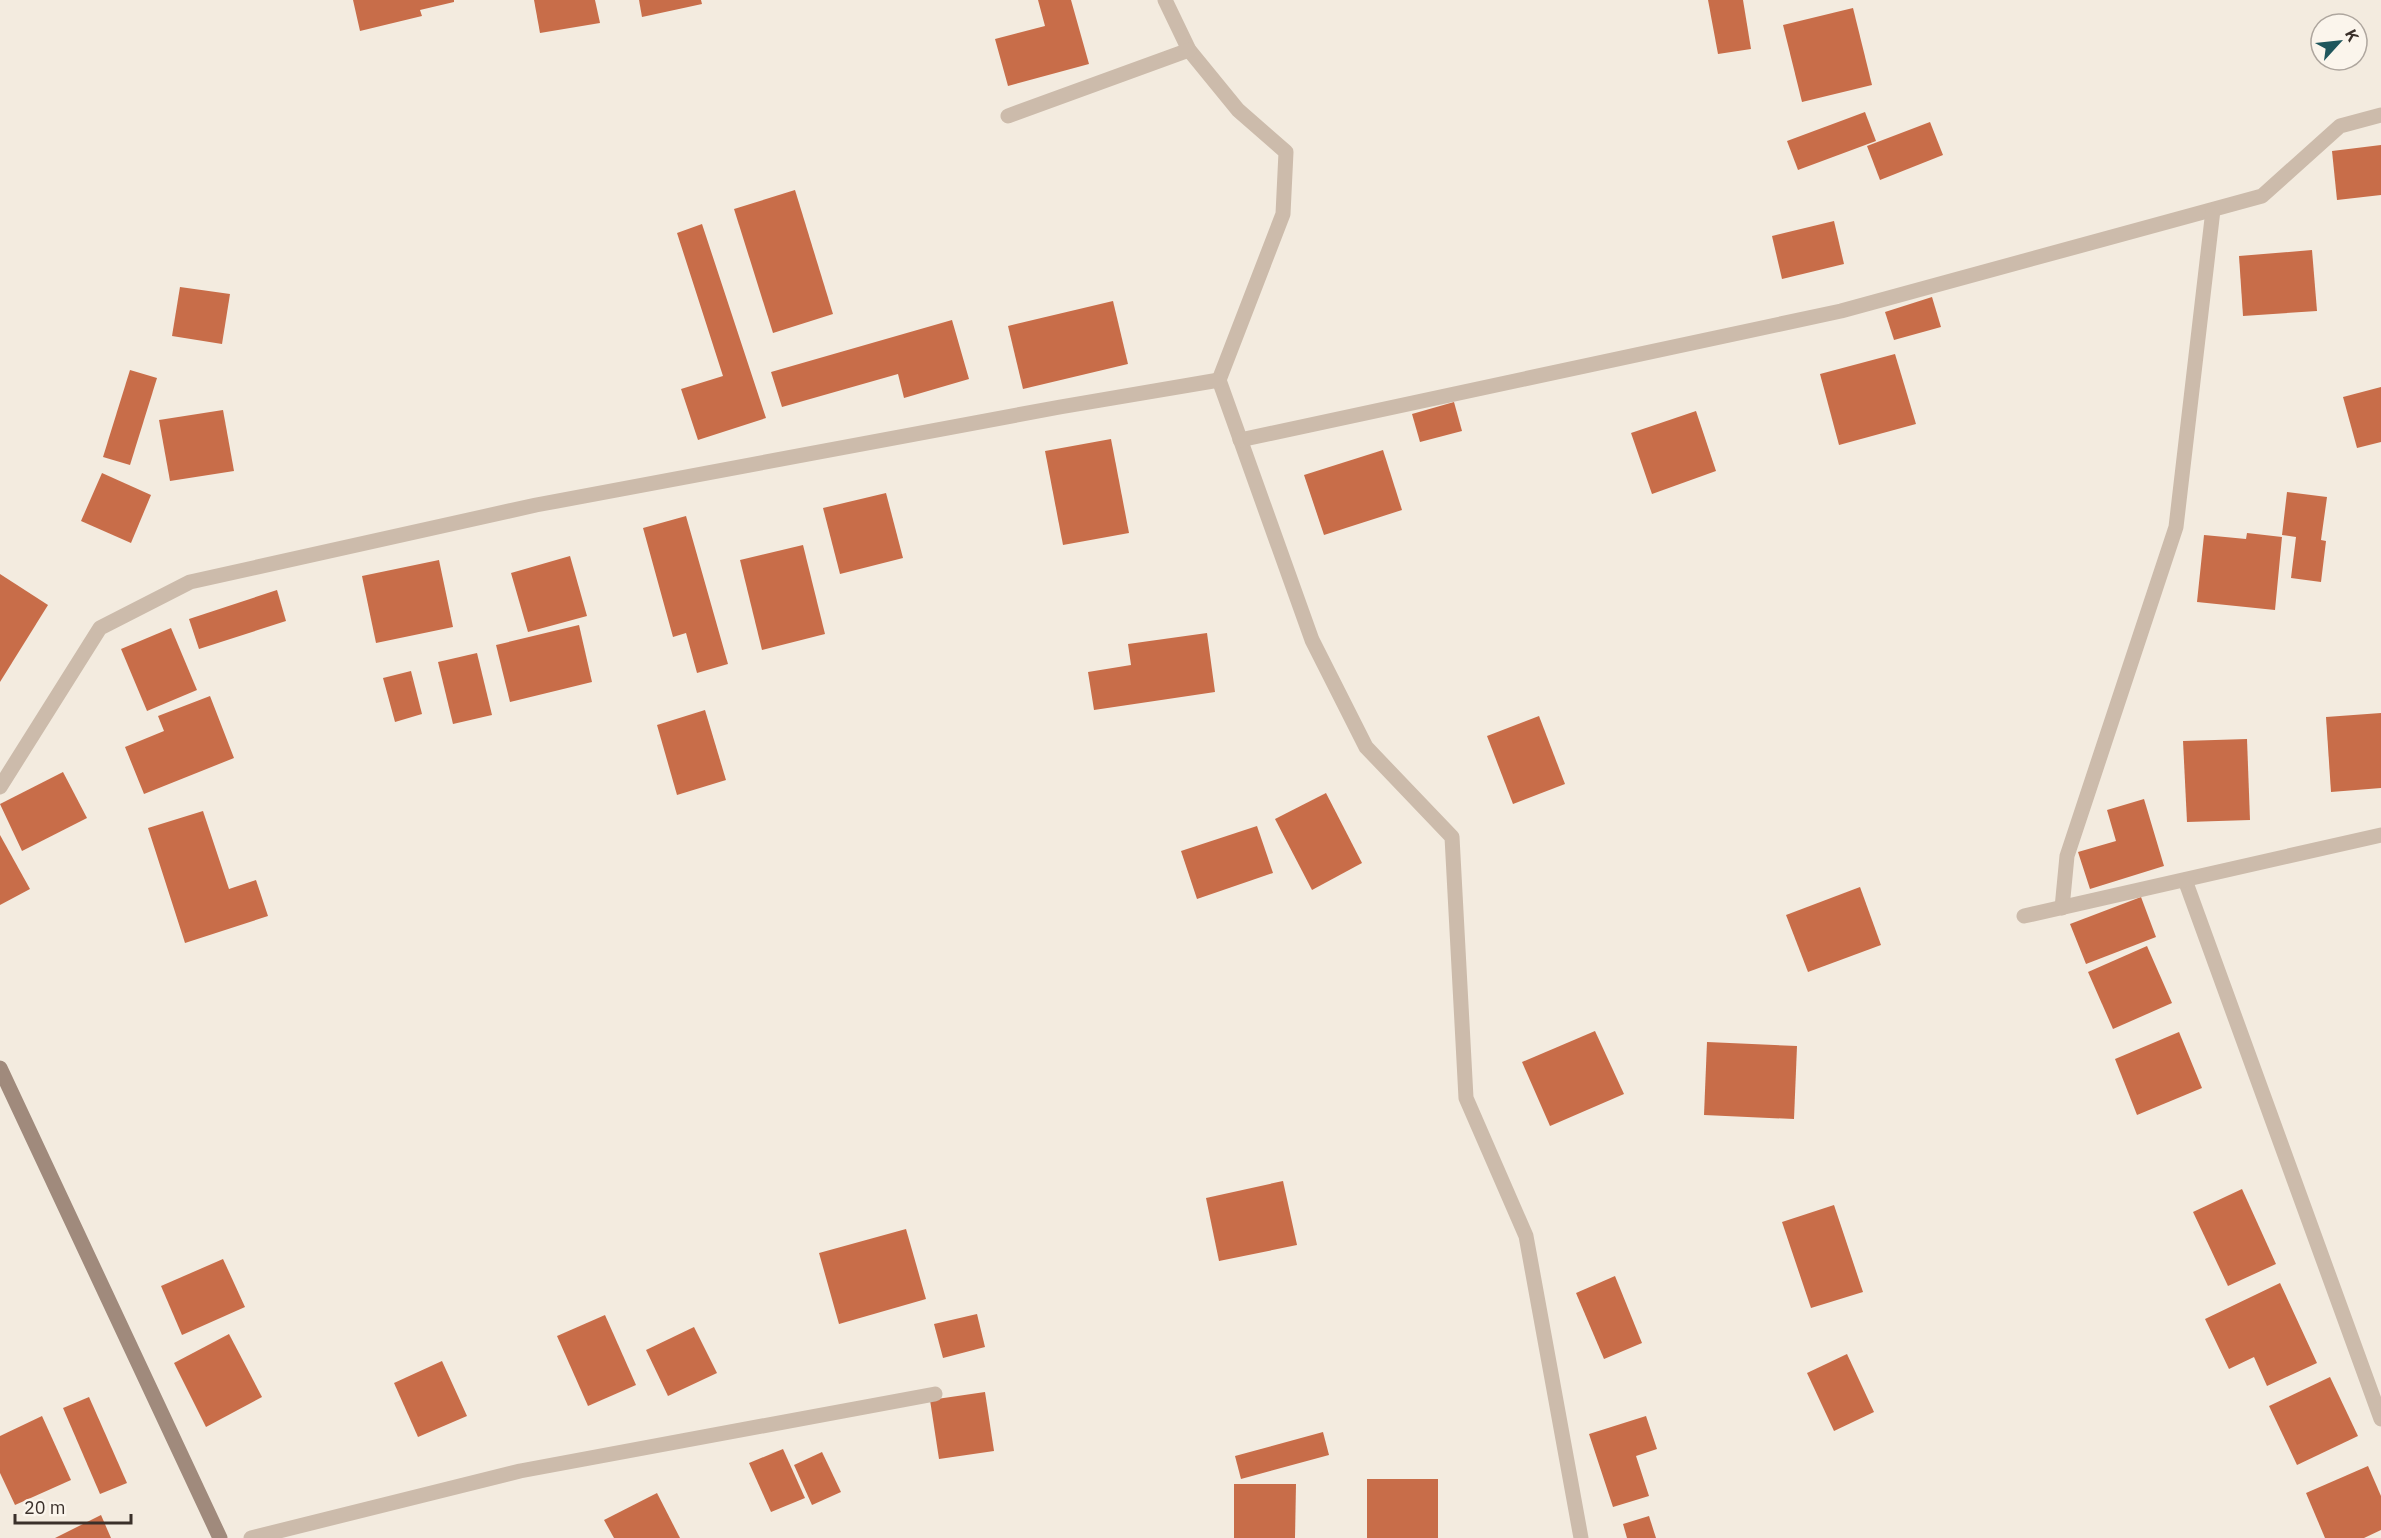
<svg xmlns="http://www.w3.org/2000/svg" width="2381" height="1538" font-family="'IBM Plex Sans',sans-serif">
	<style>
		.building { fill: #c86d49 }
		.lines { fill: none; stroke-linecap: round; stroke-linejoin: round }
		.street { stroke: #ccbbab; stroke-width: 15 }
		.secondary { stroke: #a08a7c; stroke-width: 15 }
	</style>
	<rect width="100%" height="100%" fill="#f3ebdf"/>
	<!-- building -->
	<g class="building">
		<path d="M353 0H454V2L420 10 422 16 360 31Z"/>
		<path d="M534 0H595L600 23 540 33Z"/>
		<path d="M639 0H701L702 4 642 17Z"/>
		<path d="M1038 0H1071L1089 64 1008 86 995 39 1045 26Z"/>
		<path d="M1708 0H1743L1751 49 1718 54Z"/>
		<path d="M1853 8 1872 85 1802 102 1783 25Z"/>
		<path d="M1865 112 1876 141 1798 170 1787 141Z"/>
		<path d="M1930 122 1943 155 1880 180 1867 146Z"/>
		<path d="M2381 145V195L2337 200 2332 151Z"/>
		<path d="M795 190 833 314 773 333 734 209Z"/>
		<path d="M1834 221 1844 264 1782 279 1772 236Z"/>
		<path d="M702 224 766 418 698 440 681 389 723 376 677 233Z"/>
		<path d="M2312 250 2317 311 2243 316 2239 256Z"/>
		<path d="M180 287 230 294 222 344 172 336Z"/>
		<path d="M1932 297 1941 327 1894 340 1885 312Z"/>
		<path d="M1113 301 1128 364 1023 389 1008 326Z"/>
		<path d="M952 320 969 379 904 398 898 374 782 407 771 372Z"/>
		<path d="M1895 354 1916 424 1839 445 1820 374Z"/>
		<path d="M130 370 157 378 130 465 103 457Z"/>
		<path d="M2381 387V442L2357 448 2343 397Z"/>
		<path d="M1454 402 1462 431 1420 442 1412 414Z"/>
		<path d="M223 410 234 471 170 481 159 420Z"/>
		<path d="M1696 411 1716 471 1652 494 1631 433Z"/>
		<path d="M1111 439 1129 533 1063 545 1045 451Z"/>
		<path d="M1383 450 1402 510 1324 535 1304 475Z"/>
		<path d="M102 473 151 495 131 543 81 521Z"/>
		<path d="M2287 492 2327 497 2321 540 2326 541 2321 582 2291 578 2296 537 2282 535Z"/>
		<path d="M886 493 903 558 840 574 823 508Z"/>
		<path d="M686 516 728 664 697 673 686 633 673 637 643 528Z"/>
		<path d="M2247 533 2282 537 2275 610 2197 602 2204 535 2246 539Z"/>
		<path d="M803 545 825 634 762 650 740 560Z"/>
		<path d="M570 556 587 616 528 632 511 573Z"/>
		<path d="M439 560 453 627 376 643 362 576Z"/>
		<path d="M0 574 48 605 0 682Z"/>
		<path d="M277 590 286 621 199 649 189 619Z"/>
		<path d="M579 625 592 682 510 702 496 645Z"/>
		<path d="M171 628 197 690 147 711 121 649Z"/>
		<path d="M1207 633 1215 692 1094 710 1088 672 1131 665 1128 644Z"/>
		<path d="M477 653 492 715 453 724 438 662Z"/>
		<path d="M411 671 422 714 395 722 383 678Z"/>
		<path d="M210 696 234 758 144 794 125 747 164 731 158 716Z"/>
		<path d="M705 710 726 780 677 795 657 725Z"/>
		<path d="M2381 713V788L2331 792 2326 717Z"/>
		<path d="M1539 716 1565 784 1513 804 1487 736Z"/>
		<path d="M2247 739 2250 820 2187 822 2183 741Z"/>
		<path d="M63 772 87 818 22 851 0 804Z"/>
		<path d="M1326 793 1362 863 1312 890 1275 819Z"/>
		<path d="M2144 799 2164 866 2090 889 2078 852 2116 841 2107 810Z"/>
		<path d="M203 811 229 889 256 880 268 916 185 943 148 828Z"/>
		<path d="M1257 826 1273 873 1197 899 1181 851Z"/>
		<path d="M0 835 30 889 0 905Z"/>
		<path d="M1860 887 1881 945 1808 972 1786 915Z"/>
		<path d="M2141 897 2156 937 2086 964 2070 924Z"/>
		<path d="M2147 946 2172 1003 2113 1029 2088 972Z"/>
		<path d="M1595 1031 1624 1094 1550 1126 1522 1062Z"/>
		<path d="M2179 1032 2202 1088 2137 1115 2115 1059Z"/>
		<path d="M1707 1042 1797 1046 1794 1119 1704 1115Z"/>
		<path d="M1283 1181 1297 1245 1219 1261 1206 1198Z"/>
		<path d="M2242 1189 2276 1264 2228 1286 2193 1212Z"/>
		<path d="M1834 1205 1863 1292 1811 1308 1782 1222Z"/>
		<path d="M906 1229 926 1299 839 1324 819 1253Z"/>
		<path d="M223 1259 245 1307 182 1335 161 1286Z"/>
		<path d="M1615 1276 1642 1343 1604 1359 1576 1293Z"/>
		<path d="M2280 1283 2317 1363 2267 1386 2254 1357 2229 1369 2205 1319Z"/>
		<path d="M977 1314 985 1347 943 1358 934 1324Z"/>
		<path d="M605 1315 636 1385 588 1406 557 1336Z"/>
		<path d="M694 1327 717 1373 668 1396 646 1350Z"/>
		<path d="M229 1334 262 1397 206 1427 174 1363Z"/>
		<path d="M1847 1354 1874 1412 1834 1431 1807 1373Z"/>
		<path d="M442 1361 467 1416 418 1437 394 1383Z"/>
		<path d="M2330 1377 2358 1436 2297 1465 2269 1406Z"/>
		<path d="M985 1392 994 1451 939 1459 930 1400Z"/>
		<path d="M89 1397 127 1483 100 1494 63 1408Z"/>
		<path d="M42 1416 71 1480 15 1505 0 1473V1436Z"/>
		<path d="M1646 1416 1657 1449 1636 1456 1649 1496 1613 1507 1589 1434Z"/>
		<path d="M1323 1432 1329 1455 1241 1479 1235 1456Z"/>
		<path d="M783 1449 805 1498 771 1512 749 1463Z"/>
		<path d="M822 1452 841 1492 812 1505 794 1465Z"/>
		<path d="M2368 1466 2381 1496V1530L2364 1538H2325L2306 1493Z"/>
		<rect x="1367" y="1479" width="71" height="59"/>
		<path d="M1234 1484H1296L1295 1538H1234Z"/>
		<path d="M657 1493 680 1538H614L604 1520Z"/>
		<path d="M101 1515 111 1538H55Z"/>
		<path d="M1649 1516 1656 1538H1627L1623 1524Z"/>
	</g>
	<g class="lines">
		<!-- street -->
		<g class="street">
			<path d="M1165 0 1189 50 1238 110 1286 152 1283 214 1219 380 1312 640 1366 747 1452 837 1466 1098 1526 1236 1581 1538"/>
			<path d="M1008 116 1189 50"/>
			<path d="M1240 440 1841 311 2262 196 2340 126 2381 115"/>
			<path d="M0 787 100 628 190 582 536 505 1060 407 1219 380"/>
			<path d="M2185 880 2381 1419"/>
			<path d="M2062 908 2067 856 2176 527 2213 210"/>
			<path d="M2024 916 2381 835"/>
			<path d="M251 1538 520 1471 935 1394"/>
		</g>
		<!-- secondary -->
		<path class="secondary" d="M0 1068 220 1538"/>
	</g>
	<!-- north arrow -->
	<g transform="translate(2339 42) rotate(63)"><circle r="28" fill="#fbf5ec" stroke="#aea69e" stroke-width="1.5"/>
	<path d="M0-4.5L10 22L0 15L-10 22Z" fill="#1e565c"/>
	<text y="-9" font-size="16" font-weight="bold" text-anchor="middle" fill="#3a302a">K</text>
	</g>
	<!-- scale -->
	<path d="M15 1514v9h116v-9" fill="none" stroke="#3a302a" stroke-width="3"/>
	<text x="24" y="1514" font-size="18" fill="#3a302a" stroke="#fbf5ec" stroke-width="4.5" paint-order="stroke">20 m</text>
</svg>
